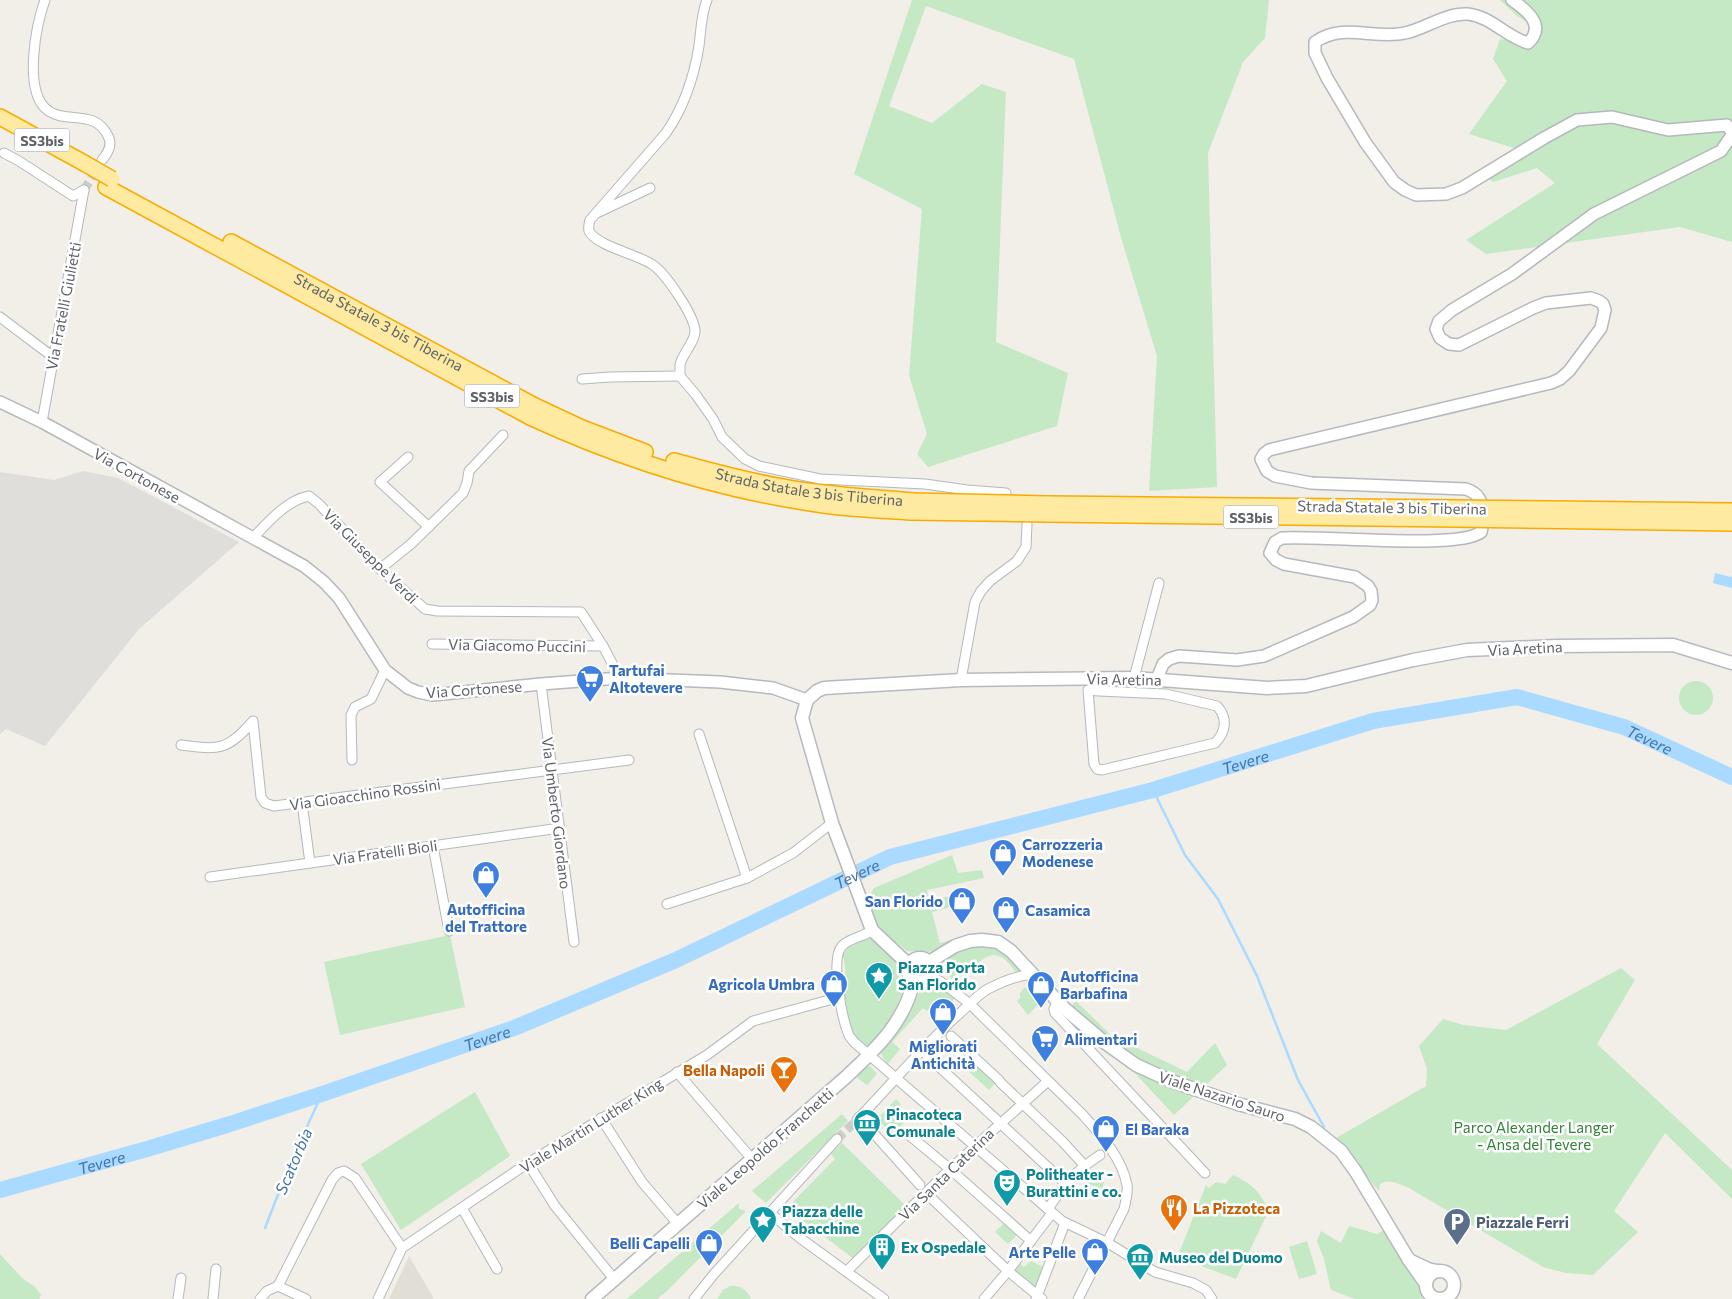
<svg xmlns="http://www.w3.org/2000/svg" width="1732" height="1299" font-family="Commissioner,sans-serif">
	<style>
		.industrial { fill: #e0deda }
		.education { fill: #e1ded6 }
		.green { fill: #c5e8c5 }
		.water { fill: #aadaff }
		.lines { fill: none; stroke-linecap: round; stroke-linejoin: round }
		.stream { stroke: #aadaff; stroke-width: 2.5 }
		.river { stroke: #aadaff; stroke-width: 16 }
		.minor-tunnel { stroke: #ccccc8; stroke-width: 9; stroke-dasharray: 9 4.5; stroke-linecap: butt }
		.minor-casing { stroke: #b5b8bc; stroke-width: 11 }
		.tertiary-casing { stroke: #b5b8bc; stroke-width: 14 }
		.secondary-casing { stroke: #b6babf; stroke-width: 15 }
		.trunk-casing { stroke: #f9ab00; stroke-width: 18 }
		.minor { stroke: #fff; stroke-width: 9 }
		.tertiary { stroke: #fff; stroke-width: 11 }
		.secondary { stroke: #fff; stroke-width: 12 }
		.trunk { stroke: #feeaa1; stroke-width: 15 }
		.trunk-bridge-casing { stroke: #f9ab00; stroke-width: 18; stroke-linecap: butt }
		.trunk-bridge { stroke: #feeaa1; stroke-width: 15 }
		.labels { text-anchor: middle; dominant-baseline: central; stroke-width: 5; stroke-linejoin: round; paint-order: stroke }
		.shield { fill: #fff; stroke: #8f9295; stroke-width: 1 }
		.shield-label { font-size: 14px; font-weight: bold; fill: #5f6368 }
		.street-label { font-size: 15px; fill: #5f6368; stroke: #fff }
		.shop-label { font-size: 15px; font-weight: bold; fill: #366cbe; stroke: #fff; text-anchor: start }
		.culture-label { font-size: 15px; font-weight: bold; fill: #0d838f; stroke: #fff; text-anchor: start }
		.food-label { font-size: 15px; font-weight: bold; fill: #c56008; stroke: #fff; text-anchor: end }
		.park-label { font-size: 15px; fill: #348238; stroke: #fff }
		.service-label { font-size: 15px; font-weight: bold; fill: #4e5e75; stroke: #fff; text-anchor: start }
		.water-label { font-size: 16px; font-style: italic; fill: #4174aa; stroke: #fff }
	</style>
	<rect width="100%" height="100%" fill="#f1efe8"/>
	<!-- industrial -->
	<path class="industrial" d="M83 471 118 478 239 542 139 629 45 746 6 729 0 734V472L54 480Z"/>
	<!-- education -->
	<path class="education" d="M409 1256 434 1299H389Z"/>
	<!-- green -->
	<g class="green">
		<path d="M912 0H1269L1265 38 1243 62 1208 153 1217 487 1149 491 1157 356 1122 241 1074 59 926 6 889 106 932 123 982 84 1006 92 996 342 1068 373 1057 426 928 467 917 454 927 434 909 375 922 209 854 174Z"/>
		<path d="M1500 0H1732V242L1680 227 1486 254 1466 240 1555 183 1537 168 1493 182 1479 171 1517 149 1469 134 1507 81 1493 59 1500 39 1536 44 1542 30 1517 16Z"/>
		<circle cx="1696" cy="698" r="17"/>
		<path d="M952 855 958 873 982 870 984 878 927 890 929 901 955 895C955 909 943 909 932 912L940 943 952 940 953 943 929 952 907 951 877 927 867 900 874 888Z"/>
		<path d="M450 935 465 1007 340 1035 324 962Z"/>
		<path d="M872 935 895 957 902 993 892 1019 869 1047C848 1038 846 1011 842 991L847 990 844 958H841L848 948Z"/>
		<path d="M972 944 995 946 1006 955 1021 972 1017 974C1005 957 995 947 977 964L972 961 961 975 957 973 952 979C931 961 956 950 972 944Z"/>
		<circle cx="920" cy="970" r="8"/>
		<path d="M1621 968 1635 980 1597 1044 1732 1170V1199L1665 1133 1614 1211 1638 1232 1593 1275 1566 1273 1543 1267 1409 1188C1399 1184 1390 1178 1380 1184L1379 1191 1360 1169 1324 1145 1426 1086 1427 1069 1419 1046 1443 1019 1463 1025 1506 1030Z"/>
		<path d="M934 984H938L955 998 948 1006 938 998 927 1011 923 1008 892 1042 900 1049 887 1065 881 1053 882 1049 912 1009 919 993 923 989Z"/>
		<path d="M1025 987 1040 1003 1028 1015 1017 1001 1020 998V993Z"/>
		<path d="M1076 1001 1112 1036 1187 1072 1215 1043 1227 1065 1174 1115 1117 1054 1069 1009Z"/>
		<path d="M972 1057 997 1081 989 1090 962 1065Z"/>
		<path d="M870 1066 877 1074 867 1085 856 1077 863 1069Z"/>
		<path d="M475 1092 510 1156 401 1230 361 1164Z"/>
		<path d="M896 1099 901 1104 898 1109 906 1116 908 1114 910 1116 893 1135 879 1121 882 1118 880 1116Z"/>
		<path d="M842 1114 848 1121 766 1203 752 1191Z"/>
		<path d="M842 1143 906 1206 854 1259 787 1208 835 1159 831 1154Z"/>
		<path d="M1086 1166 1094 1173 1099 1171 1101 1174V1181L1104 1182 1102 1189 1081 1181 1073 1176Z"/>
		<path d="M1233 1175C1254 1185 1258 1190 1269 1210L1236 1279 1199 1265 1179 1253 1206 1185 1209 1188 1216 1182 1225 1184Z"/>
		<path d="M739 1203V1209L746 1211 666 1292 657 1299H627Z"/>
		<path d="M1006 1221 1019 1233 1008 1244 995 1232Z"/>
		<path d="M1349 1226 1377 1234 1384 1230 1423 1284 1422 1299H1355L1331 1290 1324 1259 1317 1241 1321 1231 1341 1243Z"/>
		<path d="M1307 1241 1317 1274 1299 1279 1289 1247Z"/>
		<path d="M0 1254 22 1278 35 1287 41 1295 39 1299H0Z"/>
		<path d="M1031 1261 1047 1269 1038 1292 1013 1270 1019 1263 1024 1267Z"/>
		<path d="M730 1286C740 1285 747 1290 751 1299H717L723 1290Z"/>
	</g>
	<!-- water -->
	<path class="water" d="M1715 573 1731 577 1732 575V588L1713 583Z"/>
	<g class="lines">
		<!-- stream -->
		<g class="stream">
			<path d="M1153 790 1185 855 1218 899 1257 976 1298 1080 1324 1127"/>
			<path d="M265 1228 291 1161 322 1094"/>
		</g>
		<!-- river -->
		<path class="river" id="s1" d="M0 1190 147 1149 230 1124 322 1094 514 1028 676 960 890 857 1153 790 1373 721 1517 697 1624 727 1732 777"/>
		<!-- minor-tunnel -->
		<g class="minor-tunnel">
			<path d="M84 190 98 167"/>
			<path d="M837 1139 857 1120"/>
		</g>
		<defs>
			<g id="minor">
				<path d="M45 0C36 25 24 87 45 108 64 126 94 107 108 136 113 145 108 153 102 160"/>
				<path d="M707 0C701 14 701 31 699 46 694 77 684 107 666 133L590 220C589 224 588 227 589 231 596 246 640 255 653 265 666 274 693 314 695 330 696 341 682 354 680 365 680 369 680 373 680 376L696 395 713 419 722 437 745 459 759 466 820 479 925 484 967 490 1006 493"/>
				<path d="M4 153 19 161 73 196 84 190"/>
				<path d="M599 212 650 188"/>
				<path d="M0 317 53 357"/>
				<path d="M582 379 610 377 680 376"/>
				<path d="M42 422 84 190"/>
				<path d="M408 457 380 482 429 527"/>
				<path d="M253 538C268 522 287 500 309 496L319 504 380 569 425 609 437 611 581 612 603 646 620 678"/>
				<path d="M380 569 411 544 463 493 467 483 469 471 503 435"/>
				<path d="M432 644 603 646"/>
				<path d="M1097 678 1099 691 1166 694 1217 706C1228 718 1226 732 1215 743L1102 770 1097 769 1094 764 1088 690 1099 691"/>
				<path d="M1134 678 1159 583"/>
				<path d="M961 680 975 602 981 591 990 581 1017 561 1026 547 1027 524"/>
				<path d="M541 684 574 942"/>
				<path d="M699 734 747 878"/>
				<path d="M181 745C219 750 227 751 253 721L261 797 265 803 274 806 629 760"/>
				<path d="M352 760 351 715 355 707 371 699 385 670"/>
				<path d="M302 803 310 863"/>
				<path d="M433 846 449 931"/>
				<path d="M210 877 560 828"/>
				<path d="M667 904 747 878 793 853 832 823"/>
				<path d="M872 930C864 937 849 938 842 946 830 959 842 1017 848 1033 849 1037 852 1039 854 1042L1062 1221 1108 1243 1155 1272 1193 1283 1206 1290 1212 1299"/>
				<path d="M929 977 940 981 970 1004 1083 1115C1101 1135 1122 1158 1127 1185 1128 1193 1126 1201 1124 1209L1078 1299"/>
				<path d="M1058 1001 1054 1009 1055 1013 1205 1173"/>
				<path d="M951 1036 999 1080"/>
				<path d="M921 1050 1065 1183"/>
				<path d="M677 1072 752 1159"/>
				<path d="M1000 1082 1063 1142 1084 1165"/>
				<path d="M859 1117 920 1185"/>
				<path d="M601 1118 642 1182 678 1224"/>
				<path d="M857 1120C891 1085 922 1047 959 1014 968 1006 977 995 988 989 1001 982 1017 976 1032 974"/>
				<path d="M909 1135 950 1169 1031 1241"/>
				<path d="M528 1163 555 1206 614 1279"/>
				<path d="M926 1193 1008 1271 1042 1299"/>
				<path d="M462 1208 497 1269"/>
				<path d="M1048 1209C1065 1183 1073 1173 1100 1155"/>
				<path d="M770 1213 800 1238 884 1299"/>
				<path d="M847 1271 950 1169 1048 1081"/>
				<path d="M178 1299 181 1278"/>
				<path d="M213 1299 216 1269"/>
				<path d="M260 1299 267 1291 278 1286"/>
				<path d="M306 1299 278 1286 332 1180 338 1173 344 1171 355 1178 402 1248"/>
				<path d="M378 1299 402 1248 528 1163 707 1055 753 1021 840 997"/>
				<path d="M694 1299 714 1274 837 1139"/>
				<path d="M984 1299 1008 1271 1052 1213"/>
				<path d="M1036 1299 1065 1223"/>
				<path d="M1436 1299 1437 1298"/>
			</g>
			<g id="tertiary">
				<path d="M1512 0C1528 11 1546 26 1528 43 1506 37 1491 16 1467 14 1445 13 1425 29 1405 33 1374 40 1344 22 1315 42V53L1327 78 1365 142 1394 182 1405 190 1416 195 1446 194 1462 188 1544 138 1577 120 1612 117 1668 130 1727 125 1732 132"/>
				<path d="M0 402 42 422 304 566 324 582 339 598 385 670 408 688 418 692 432 695 453 693 541 684 620 678 720 682 773 688 807 700"/>
				<path d="M1157 679 1163 664 1169 659 1179 656 1237 660 1264 656 1353 617 1370 605 1372 600 1371 591 1368 586 1355 577 1284 564 1276 560 1270 553 1275 542 1282 538C1319 535 1459 550 1481 532 1483 526 1482 521 1482 515 1482 501 1480 494 1466 489L1311 483 1275 476 1267 471 1261 459 1264 454 1269 450 1551 383 1560 379 1569 371 1601 328 1605 310 1603 304 1599 301 1591 298 1546 303 1533 308 1459 345 1449 344 1440 338 1436 329 1439 321 1452 310 1512 274 1594 214 1721 151 1732 135"/>
			</g>
			<g id="secondary">
				<circle cx="920" cy="970" r="12"/>
				<path d="M929 962 955 946 970 941 982 940 998 942 1011 951 1064 1008 1104 1042 1136 1065 1171 1081 1238 1104 1295 1119 1311 1127 1341 1151 1356 1172 1409 1260"/>
				<path d="M909 965 872 930 832 823 802 718 807 700 817 691 824 688 961 680 1134 678 1267 688 1306 686 1413 660 1467 650 1557 646 1673 645 1732 663"/>
				<circle cx="1440" cy="1285" r="14"/>
				<path d="M1426 1284 1409 1260 1428 1269 1437 1271"/>
				<path d="M592 1299 846 1077C876 1049 905 1022 914 980"/>
			</g>
			<g id="trunk">
				<path d="M0 117 84 163"/>
				<path d="M106 187 530 417C623 460 722 491 824 505 853 509 883 510 911 512"/>
				<path id="s2" d="M231 242 535 406 582 428 645 452"/>
				<path id="s3" d="M674 461C710 471 746 481 783 487 826 495 870 497 913 501"/>
				<path d="M1047 504 1455 508"/>
				<path d="M1047 514 1455 519"/>
			</g>
		</defs>
		<!-- minor casing -->
		<use href="#minor" class="minor-casing"/>
		<!-- tertiary casing -->
		<use href="#tertiary" class="tertiary-casing"/>
		<!-- secondary casing -->
		<use href="#secondary" class="secondary-casing"/>
		<!-- trunk casing -->
		<use href="#trunk" class="trunk-casing"/>
		<!-- minor -->
		<use href="#minor" class="minor"/>
		<!-- tertiary -->
		<use href="#tertiary" class="tertiary"/>
		<!-- secondary -->
		<use href="#secondary" class="secondary"/>
		<!-- trunk -->
		<use href="#trunk" class="trunk"/>
		<defs>
			<g id="trunk-bridge">
				<path d="M84 163 112 179"/>
				<path d="M913 501 1047 504"/>
				<path d="M1455 508 1732 511"/>
				<path d="M911 512 1047 514"/>
				<path d="M1455 519 1732 523"/>
			</g>
		</defs>
		<!-- trunk-bridge casing -->
		<use href="#trunk-bridge" class="trunk-bridge-casing"/>
		<!-- trunk-bridge -->
		<use href="#trunk-bridge" class="trunk-bridge"/>
	</g>
	<!-- icons -->
	<defs>
		<symbol id="supermarket-pin" viewBox="-11 -11 22 30"><path d="M0 17L-7.5 6A9.5 9.5 0 1 1 7.5 6Z" fill="#3f7fe0" stroke="#fff"/><path d="M-6-5.5h2.5l.6 2H6L4.5 2H-2.5L-4.4-4H-6ZM-1.5 3.2a1.3 1.3 0 1 0 .1 0ZM3 3.2a1.3 1.3 0 1 0 .1 0Z" fill="#fff"/></symbol>
		<symbol id="shop-pin" viewBox="-11 -11 22 30"><path d="M0 17L-7.5 6A9.5 9.5 0 1 1 7.5 6Z" fill="#3f7fe0" stroke="#fff"/><path d="M-5-2.5h2.3a2.7 3.5 0 0 1 5.4 0H5L5.5 6h-11ZM-1.5-2.5h3a1.5 2.3 0 0 0-3 0Z" fill="#fff"/></symbol>
		<symbol id="sight-pin" viewBox="-11 -11 22 30"><path d="M0 17L-7.5 6A9.5 9.5 0 1 1 7.5 6Z" fill="#0f9aa8" stroke="#fff"/><path d="M0-6L1.8-2.2L6-1.7L2.9 1.2L3.7 5.4L0 3.3L-3.7 5.4L-2.9 1.2L-6-1.7L-1.8-2.2Z" fill="#fff"/></symbol>
		<symbol id="bar-pin" viewBox="-11 -11 22 30"><path d="M0 17L-7.5 6A9.5 9.5 0 1 1 7.5 6Z" fill="#e8710a" stroke="#fff"/><path d="M-6-5H6L.8 .8V4.5H3.5V6h-7V4.5H-.8V.8Z" fill="#fff"/></symbol>
		<symbol id="museum-pin" viewBox="-11 -11 22 30"><path d="M0 17L-7.5 6A9.5 9.5 0 1 1 7.5 6Z" fill="#0f9aa8" stroke="#fff"/><path d="M0-6L6-3V-2H-6V-3ZM-5-1h2V3h-2ZM-1-1h2V3h-2ZM3-1h2V3H3ZM-6 4H6V6H-6Z" fill="#fff"/></symbol>
		<symbol id="theatre-pin" viewBox="-11 -11 22 30"><path d="M0 17L-7.5 6A9.5 9.5 0 1 1 7.5 6Z" fill="#0f9aa8" stroke="#fff"/><path d="M-5-5.5Q0-4 5-5.5V0Q5 5 0 6Q-5 5-5 0ZM-3.3-2.5H-1v1.5H-3.3ZM1-2.5H3.3v1.5H1ZM-2.8 1Q0 5.5 2.8 1Z" fill="#fff"/></symbol>
		<symbol id="restaurant-pin" viewBox="-11 -11 22 30"><path d="M0 17L-7.5 6A9.5 9.5 0 1 1 7.5 6Z" fill="#e8710a" stroke="#fff"/><path d="M-5-6h1v4h1v-4h1v4h1v-4h1v5L-1.5 .5V6h-2V.5L-5-1ZM5-6V6H3V1.5H1.5Q1.5-4 5-6Z" fill="#fff"/></symbol>
		<symbol id="parking-pin" viewBox="-11 -11 22 30"><path d="M0 17L-7.5 6A9.5 9.5 0 1 1 7.5 6Z" fill="#5c6f8a" stroke="#fff"/><path d="M-3.5-5.5H1a3.5 3.5 0 0 1 0 7H-1V5.5H-3.5ZM-1-3.4V-.6H.8a1.4 1.4 0 0 0 0-2.8Z" fill="#fff"/></symbol>
		<symbol id="building-pin" viewBox="-11 -11 22 30"><path d="M0 17L-7.5 6A9.5 9.5 0 1 1 7.5 6Z" fill="#0f9aa8" stroke="#fff"/><path d="M-4-6H4V6H1V3H-1V6H-4ZM-2.5-4.3h1.7v1.8h-1.7ZM.8-4.3h1.7v1.8H.8ZM-2.5-1h1.7V.8h-1.7ZM.8-1h1.7V.8H.8Z" fill="#fff"/></symbol>
	</defs>
	<g fill-rule="evenodd">
		<use href="#supermarket-pin" x="574" y="663" width="32" height="43"/>
		<use href="#shop-pin" x="987" y="837" width="32" height="43"/>
		<use href="#shop-pin" x="470" y="859" width="32" height="43"/>
		<use href="#shop-pin" x="946" y="885" width="32" height="43"/>
		<use href="#shop-pin" x="990" y="894" width="32" height="43"/>
		<use href="#sight-pin" x="863" y="960" width="32" height="43"/>
		<use href="#shop-pin" x="818" y="968" width="32" height="43"/>
		<use href="#shop-pin" x="1025" y="969" width="32" height="43"/>
		<use href="#shop-pin" x="927" y="996" width="32" height="43"/>
		<use href="#supermarket-pin" x="1029" y="1023" width="32" height="43"/>
		<use href="#bar-pin" x="768" y="1054" width="32" height="43"/>
		<use href="#museum-pin" x="851" y="1107" width="32" height="43"/>
		<use href="#shop-pin" x="1090" y="1113" width="32" height="43"/>
		<use href="#theatre-pin" x="991" y="1167" width="32" height="43"/>
		<use href="#restaurant-pin" x="1158" y="1192" width="32" height="43"/>
		<use href="#sight-pin" x="747" y="1204" width="32" height="43"/>
		<use href="#parking-pin" x="1441" y="1206" width="32" height="43"/>
		<use href="#shop-pin" x="693" y="1227" width="32" height="43"/>
		<use href="#building-pin" x="866" y="1231" width="32" height="43"/>
		<use href="#shop-pin" x="1079" y="1236" width="32" height="43"/>
		<use href="#museum-pin" x="1124" y="1241" width="32" height="43"/>
	</g>
	<g class="labels">
		<!-- shield labels -->
		<g class="shield">
			<rect x="14.5" y="128.5" width="55" height="23" rx="4"/>
			<rect x="464.5" y="384.5" width="55" height="23" rx="4"/>
			<rect x="1223.5" y="505.5" width="55" height="23" rx="4"/>
		</g>
		<g class="shield-label">
			<text x="42" y="140">SS3bis</text>
			<text x="492" y="396">SS3bis</text>
			<text x="1251" y="517">SS3bis</text>
		</g>
		<!-- street labels -->
		<g class="street-label">
			<text transform="translate(63 306) rotate(-79)">Via Fratelli Giulietti</text>
			<text stroke="none"><textPath href="#s2" startOffset="168">Strada Statale 3 bis Tiberina</textPath></text>
			<text transform="translate(137 475) rotate(29)">Via Cortonese</text>
			<text stroke="none"><textPath href="#s3" startOffset="138">Strada Statale 3 bis Tiberina</textPath></text>
			<text transform="translate(1392 507) rotate(1)">Strada Statale 3 bis Tiberina</text>
			<text transform="translate(371 556) rotate(45)">Via Giuseppe Verdi</text>
			<text transform="translate(517 645) rotate(1)">Via Giacomo Puccini</text>
			<text transform="translate(1525 648) rotate(-3)">Via Aretina</text>
			<text transform="translate(1124 679) rotate(1)">Via Aretina</text>
			<text transform="translate(474 689) rotate(-4)">Via Cortonese</text>
			<text transform="translate(365 794) rotate(-8)">Via Gioacchino Rossini</text>
			<text transform="translate(557 813) rotate(83)">Via Umberto Giordano</text>
			<text transform="translate(385 852) rotate(-8)">Via Fratelli Bioli</text>
			<text transform="translate(1222 1096) rotate(18)">Viale Nazario Sauro</text>
			<text transform="translate(591 1125) rotate(-32)">Viale Martin Luther King</text>
			<text transform="translate(765 1148) rotate(-41)">Viale Leopoldo Franchetti</text>
			<text transform="translate(946 1174) rotate(-44)">Via Santa Caterina</text>
		</g>
		<!-- shop labels -->
		<g class="shop-label">
			<text x="609" y="670">Tartufai<tspan x="609" dy="17">Altotevere</tspan></text>
			<text x="1022" y="844">Carrozzeria<tspan x="1022" dy="17">Modenese</tspan></text>
			<text x="943" y="901" text-anchor="end">San Florido</text>
			<text x="486" y="909" text-anchor="middle">Autofficina<tspan x="486" dy="17">del Trattore</tspan></text>
			<text x="1025" y="910">Casamica</text>
			<text x="1060" y="976">Autofficina<tspan x="1060" dy="17">Barbafina</tspan></text>
			<text x="815" y="984" text-anchor="end">Agricola Umbra</text>
			<text x="1064" y="1039">Alimentari</text>
			<text x="943" y="1046" text-anchor="middle">Migliorati<tspan x="943" dy="17">Antichità</tspan></text>
			<text x="1125" y="1129">El Baraka</text>
			<text x="690" y="1243" text-anchor="end">Belli Capelli</text>
			<text x="1076" y="1252" text-anchor="end">Arte Pelle</text>
		</g>
		<!-- culture labels -->
		<g class="culture-label">
			<text x="898" y="967">Piazza Porta<tspan x="898" dy="17">San Florido</tspan></text>
			<text x="886" y="1114">Pinacoteca<tspan x="886" dy="17">Comunale</tspan></text>
			<text x="1026" y="1174">Politheater -<tspan x="1026" dy="17">Burattini e co.</tspan></text>
			<text x="782" y="1211">Piazza delle<tspan x="782" dy="17">Tabacchine</tspan></text>
			<text x="901" y="1247">Ex Ospedale</text>
			<text x="1159" y="1257">Museo del Duomo</text>
		</g>
		<!-- food labels -->
		<g class="food-label">
			<text x="765" y="1070">Bella Napoli</text>
			<text x="1193" y="1208" text-anchor="start">La Pizzoteca</text>
		</g>
		<!-- park labels -->
		<g class="park-label">
			<text x="1534" y="1127">Parco Alexander Langer<tspan x="1534" dy="17">- Ansa del Tevere</tspan></text>
		</g>
		<!-- service labels -->
		<g class="service-label">
			<text x="1476" y="1222">Piazzale Ferri</text>
		</g>
		<!-- water labels -->
		<g class="water-label">
			<text stroke="none"><textPath href="#s1" startOffset="1740">Tevere</textPath></text>
			<text stroke="none"><textPath href="#s1" startOffset="1320">Tevere</textPath></text>
			<text stroke="none"><textPath href="#s1" startOffset="915">Tevere</textPath></text>
			<text stroke="none"><textPath href="#s1" startOffset="510">Tevere</textPath></text>
			<text stroke="none"><textPath href="#s1" startOffset="105">Tevere</textPath></text>
			<text transform="translate(293 1161) rotate(-67)">Scatorbia</text>
		</g>
	</g>
</svg>
